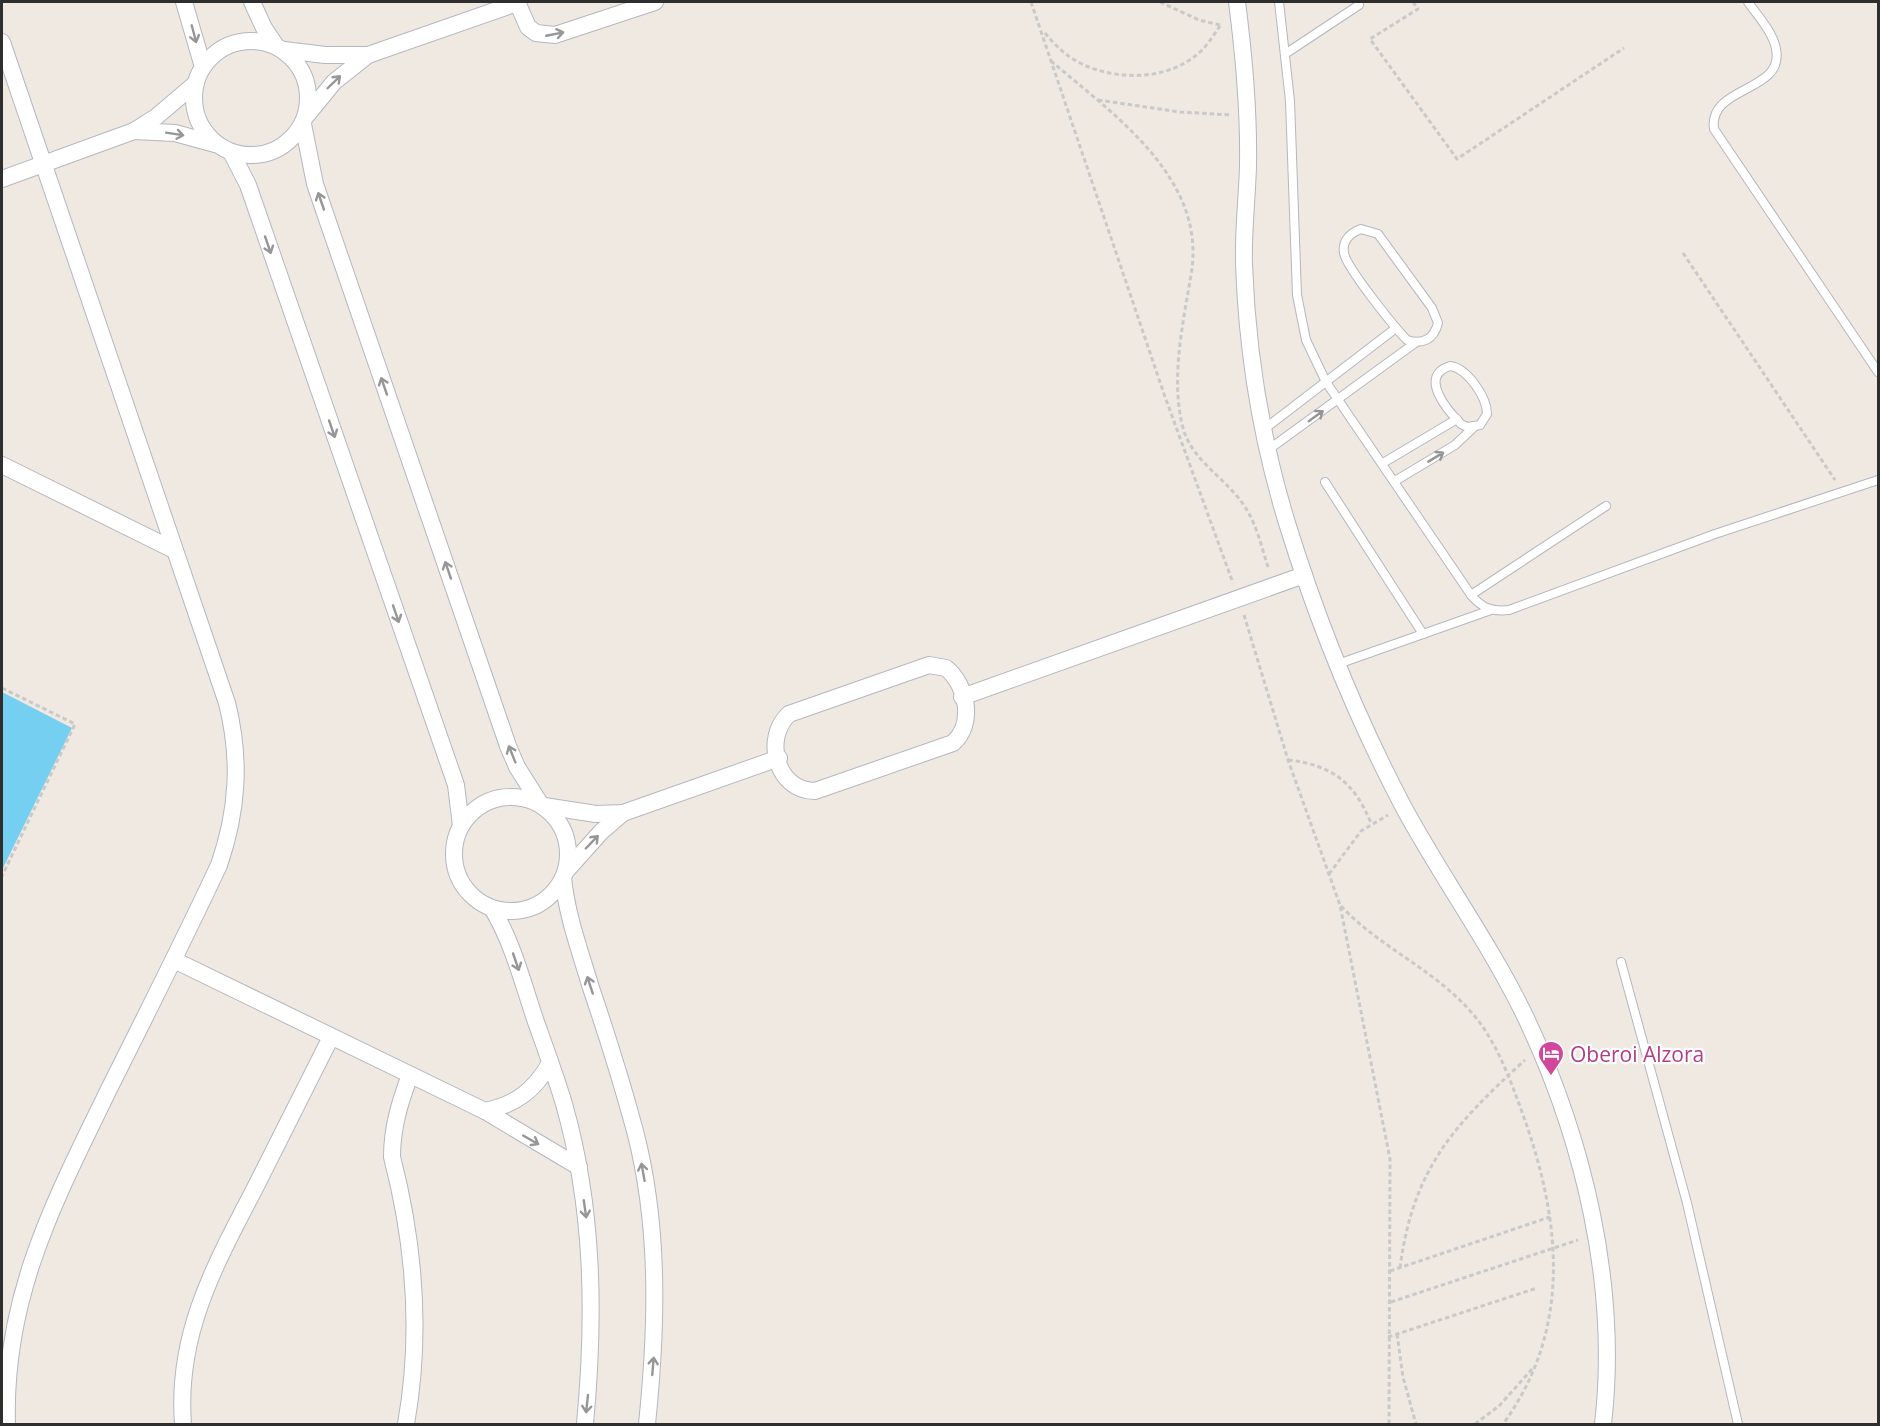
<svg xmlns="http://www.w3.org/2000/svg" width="1880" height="1426" font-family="'Open Sans',sans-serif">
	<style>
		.water { fill: #75cff0 }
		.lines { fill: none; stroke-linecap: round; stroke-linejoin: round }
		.lane-casing { stroke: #b4b7c1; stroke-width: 10 }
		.street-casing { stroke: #b4b7c1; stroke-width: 18 }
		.path { stroke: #c9c9c9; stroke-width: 3; stroke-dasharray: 4.5 3; stroke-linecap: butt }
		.lane { stroke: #fff; stroke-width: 8 }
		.street { stroke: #fff; stroke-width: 16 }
		.oneway { stroke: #969696 }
		.labels { text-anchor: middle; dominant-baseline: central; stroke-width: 4.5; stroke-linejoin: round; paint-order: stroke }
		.hotel-label { font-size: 21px; fill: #b23c85; stroke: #fff; text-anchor: start }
	</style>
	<rect width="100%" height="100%" fill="#efe9e1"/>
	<!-- water -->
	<path class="water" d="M2 692 72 728 2 870Z"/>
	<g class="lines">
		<defs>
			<g id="lane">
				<path d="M1279 2 1290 101 1297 295 1306 340 1326 382 1471 595C1482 608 1492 612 1509 610L1715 534 1878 480"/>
				<path d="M1748 2C1757 15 1773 32 1776 49 1785 93 1708 85 1714 129L1878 372"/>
				<path d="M1285 54 1359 5"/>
				<path d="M1361 229 1378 234 1432 308 1438 323C1434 339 1423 345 1407 340 1395 328 1346 267 1344 253 1342 241 1350 233 1361 229Z"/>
				<path d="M1450 366C1467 368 1487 397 1487 414L1480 425 1467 427 1461 424C1447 410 1418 376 1450 366Z"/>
				<path d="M1263 430 1396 328"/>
				<path d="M1268 450 1415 343"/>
				<path d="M1383 463 1457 419"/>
				<path d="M1395 481 1455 445 1474 427"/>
				<path d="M1325 482 1423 634"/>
				<path d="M1471 595 1606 506"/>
				<path d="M1338 664 1491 610"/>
				<path d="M1621 962 1687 1203 1738 1424"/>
			</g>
			<g id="street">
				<path d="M184 2 203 67"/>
				<path d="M252 2 264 28 276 46"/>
				<path d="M517 2 528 27 536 33 555 35 655 2"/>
				<path d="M1237 2C1244 56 1249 111 1248 166 1247 199 1243 232 1244 264 1247 352 1261 438 1287 523 1317 620 1356 717 1404 808 1442 878 1490 944 1525 1016 1584 1140 1619 1287 1603 1424"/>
				<circle cx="251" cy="98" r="57"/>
				<path d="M2 42 227 703C241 759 238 810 219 865 184 940 146 1015 109 1089 55 1200 3 1297 7 1424"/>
				<path d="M284 50 325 55H368L517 3"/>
				<path d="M307 115 334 82 368 55"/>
				<path d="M303 124 315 184 508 746 517 767 541 805"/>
				<path d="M134 131 175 133 215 144"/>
				<path d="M231 152 248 185 456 785 461 826"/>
				<path d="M2 179 134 131 156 117 196 83"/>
				<path d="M2 465 174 550"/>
				<path d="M929 665 946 668C967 685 975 724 953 743L815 791C776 791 763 738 789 714Z"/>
				<path d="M962 697 1304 575"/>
				<circle cx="511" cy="854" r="57"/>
				<path d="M544 806 596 814 623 813 779 758"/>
				<path d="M567 870 601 832 623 813"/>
				<path d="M563 878C567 916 580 951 591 988 607 1035 622 1083 635 1131 660 1227 657 1327 647 1424"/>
				<path d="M492 908C513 943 523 984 536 1022 546 1050 556 1077 564 1104 594 1209 595 1317 585 1424"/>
				<path d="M174 960 485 1111 579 1167"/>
				<path d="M485 1111C515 1105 535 1090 550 1063"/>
				<path d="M183 1424C176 1334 215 1265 255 1188 280 1138 306 1087 331 1037"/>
				<path d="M406 1424C422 1334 415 1246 392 1157 392 1127 400 1102 410 1075"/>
			</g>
		</defs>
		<!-- lane casing -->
		<use href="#lane" class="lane-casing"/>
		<!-- street casing -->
		<use href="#street" class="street-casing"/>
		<!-- path -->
		<g class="path">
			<path d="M1031 2 1164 394 1233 583"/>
			<path d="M1160 2 1199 20 1220 25"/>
			<path d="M1413 2 1418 9 1370 39 1457 159 1624 48"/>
			<path d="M1045 33C1055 45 1066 56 1080 63 1118 82 1173 81 1204 48 1210 41 1215 33 1220 26"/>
			<path d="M1051 61C1114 115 1208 179 1191 275 1183 323 1171 376 1182 424 1190 461 1226 477 1245 507 1257 525 1262 549 1269 570"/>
			<path d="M1098 100 1180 112 1232 115"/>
			<path d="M1683 253 1835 480"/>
			<path d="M1244 615 1288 760 1340 905 1390 1159 1389 1424"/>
			<path d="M2 688 75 724 2 876"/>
			<path d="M1288 760C1332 765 1354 782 1371 823"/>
			<path d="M1329 874 1361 831 1388 815"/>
			<path d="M1341 906C1381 949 1439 971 1477 1019 1498 1046 1510 1079 1522 1112 1561 1219 1573 1328 1503 1424"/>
			<path d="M1400 1268C1413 1168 1454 1125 1525 1060"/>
			<path d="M1390 1271 1550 1217"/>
			<path d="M1391 1302 1578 1240"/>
			<path d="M1397 1334 1403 1377 1416 1424"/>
			<path d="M1388 1337 1537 1288"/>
			<path d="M1475 1424 1499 1406 1533 1368"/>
		</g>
		<!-- lane -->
		<use href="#lane" class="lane"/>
		<!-- street -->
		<use href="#street" class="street"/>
	</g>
	<!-- one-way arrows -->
	<defs><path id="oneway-shaft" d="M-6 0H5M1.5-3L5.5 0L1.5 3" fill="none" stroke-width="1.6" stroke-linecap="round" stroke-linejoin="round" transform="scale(1.5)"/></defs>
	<g class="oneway">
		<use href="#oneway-shaft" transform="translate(194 34) rotate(75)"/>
		<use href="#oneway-shaft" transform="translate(555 34) rotate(-11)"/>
		<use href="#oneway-shaft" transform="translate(334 82) rotate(-44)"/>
		<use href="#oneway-shaft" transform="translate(175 134) rotate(9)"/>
		<use href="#oneway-shaft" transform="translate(321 201) rotate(-109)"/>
		<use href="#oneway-shaft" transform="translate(268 245) rotate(71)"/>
		<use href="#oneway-shaft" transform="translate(384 386) rotate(-109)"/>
		<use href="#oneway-shaft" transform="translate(1316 416) rotate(-36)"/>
		<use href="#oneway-shaft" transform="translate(332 429) rotate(71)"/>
		<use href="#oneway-shaft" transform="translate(1436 457) rotate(-31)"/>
		<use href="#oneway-shaft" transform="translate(448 570) rotate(-109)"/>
		<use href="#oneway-shaft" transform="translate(396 614) rotate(71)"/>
		<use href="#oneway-shaft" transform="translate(512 754) rotate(-112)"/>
		<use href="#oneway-shaft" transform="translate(592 842) rotate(-46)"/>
		<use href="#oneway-shaft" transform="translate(516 962) rotate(71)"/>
		<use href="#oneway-shaft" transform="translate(590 985) rotate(-108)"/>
		<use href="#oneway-shaft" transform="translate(531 1140) rotate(30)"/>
		<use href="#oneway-shaft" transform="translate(643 1172) rotate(-100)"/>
		<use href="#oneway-shaft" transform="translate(585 1209) rotate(82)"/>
		<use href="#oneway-shaft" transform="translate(653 1366) rotate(-85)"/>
		<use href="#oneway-shaft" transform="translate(587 1404) rotate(96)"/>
	</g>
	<!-- icons -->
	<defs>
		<symbol id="hotel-pin" viewBox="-11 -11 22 30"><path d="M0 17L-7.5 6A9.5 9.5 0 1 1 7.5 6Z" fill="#d1479c" stroke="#fff"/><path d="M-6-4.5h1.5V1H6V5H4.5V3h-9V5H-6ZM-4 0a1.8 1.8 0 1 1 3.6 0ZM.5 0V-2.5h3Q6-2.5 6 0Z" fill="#fff"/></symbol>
	</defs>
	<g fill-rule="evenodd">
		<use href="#hotel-pin" x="1536" y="1039" width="30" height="40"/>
	</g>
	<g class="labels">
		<!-- hotel labels -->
		<g class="hotel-label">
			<text x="1570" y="1054">Oberoi Alzora</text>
		</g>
	</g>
	<!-- border -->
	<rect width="1880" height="1426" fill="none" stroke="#2e2e2e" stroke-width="6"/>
</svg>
